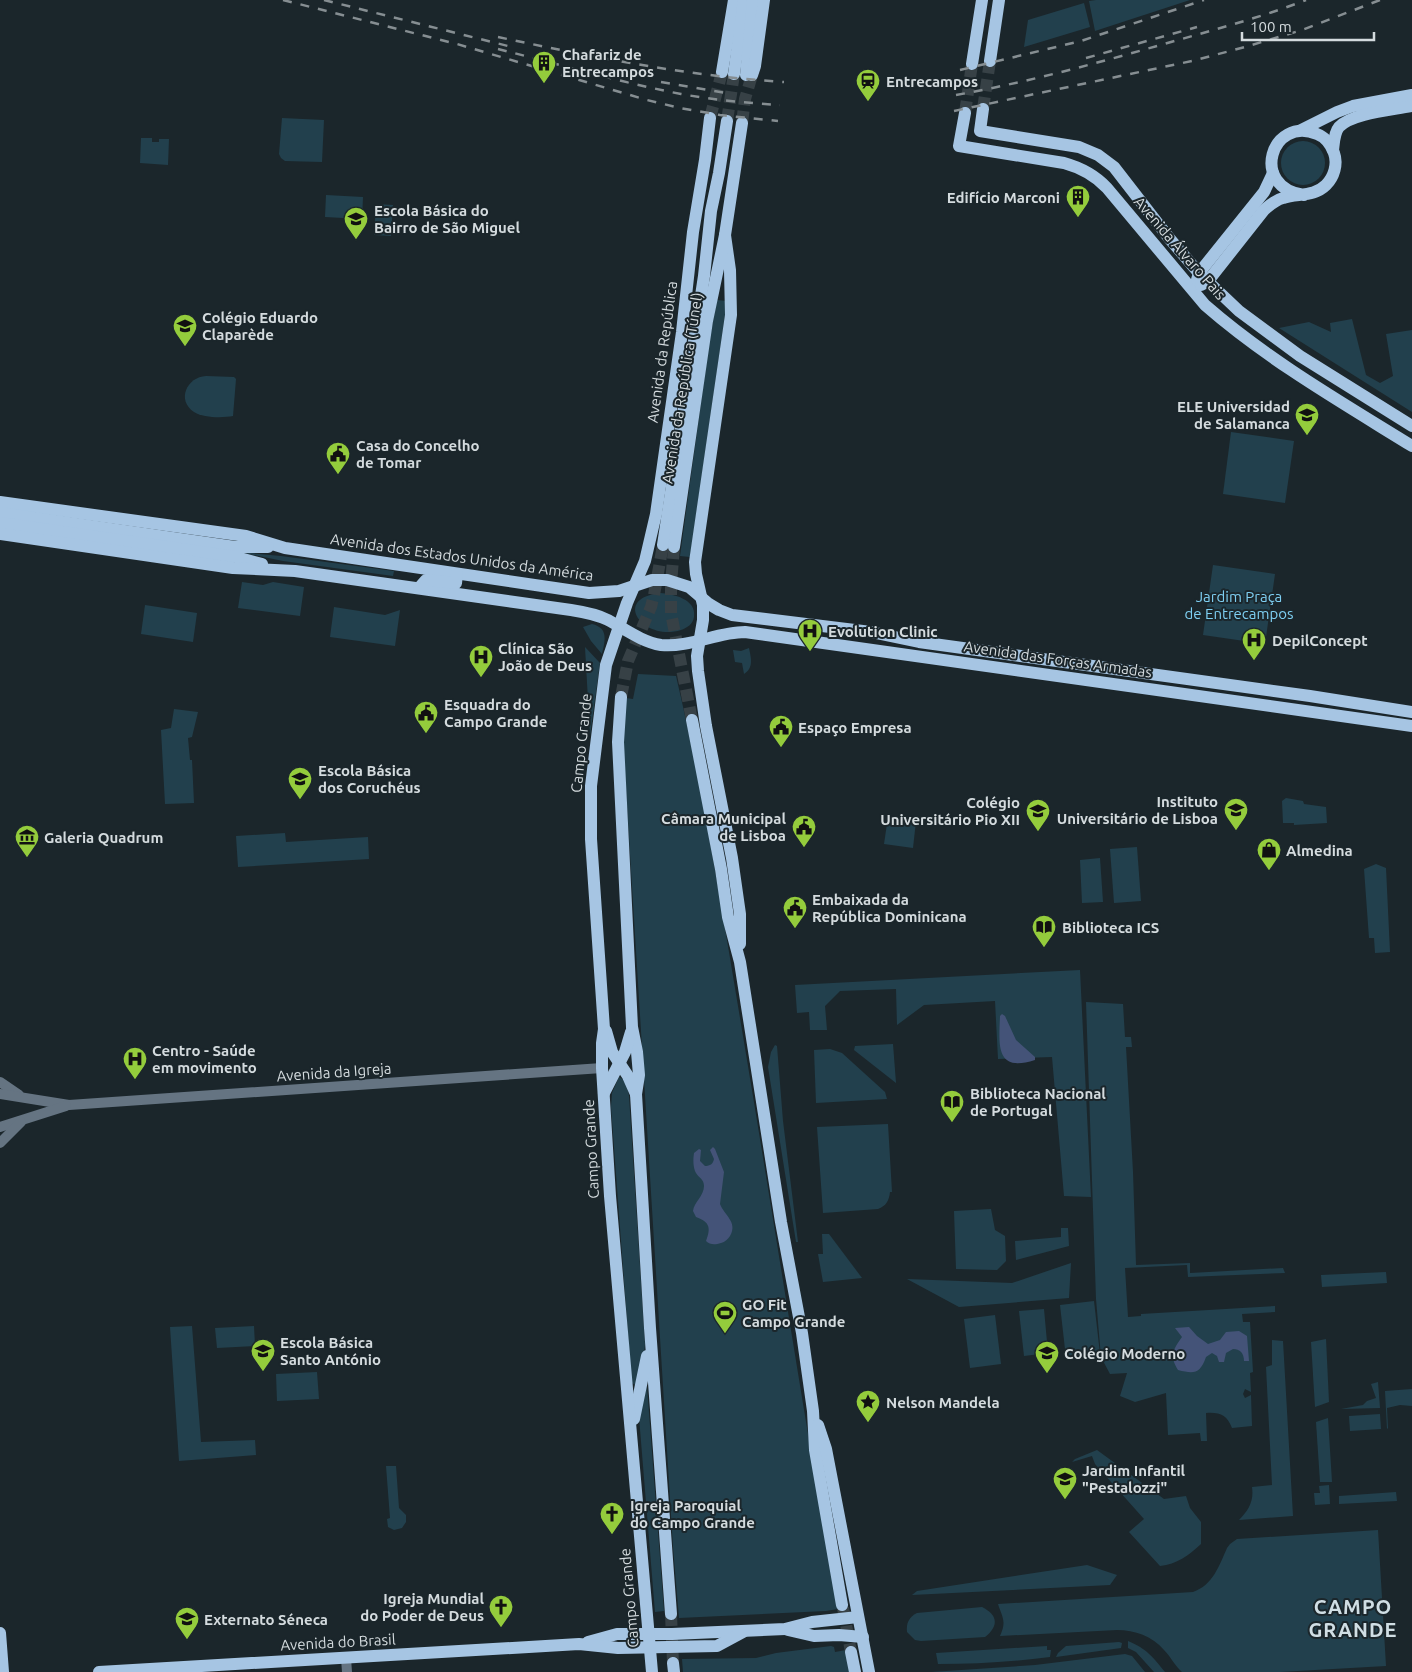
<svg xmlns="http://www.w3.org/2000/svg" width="1412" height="1672" font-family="Ubuntu,sans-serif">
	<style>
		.green { fill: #22404d }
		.water { fill: #445378 }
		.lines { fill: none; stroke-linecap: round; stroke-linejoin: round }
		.major-tunnel { stroke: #374146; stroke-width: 12; stroke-dasharray: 12 6; stroke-linecap: butt }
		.minor { stroke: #657482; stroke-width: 10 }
		.major { stroke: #a6c5e3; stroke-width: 12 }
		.rail { stroke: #868e92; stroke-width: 2.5; stroke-dasharray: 9 9; stroke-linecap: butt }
		.labels { text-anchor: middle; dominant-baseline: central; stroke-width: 4; stroke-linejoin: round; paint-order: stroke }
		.poi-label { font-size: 15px; font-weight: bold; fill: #d4dbde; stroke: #1b262b; text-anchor: start }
		.street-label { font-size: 15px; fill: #d4dbde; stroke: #1b262b }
		.park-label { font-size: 15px; fill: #7ecff2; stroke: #1b262b }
		.district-label { font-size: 20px; font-weight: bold; letter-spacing: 1px; fill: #d0dee4; stroke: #1b262b }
	</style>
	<rect width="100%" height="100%" fill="#1b262b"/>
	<!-- green -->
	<g class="green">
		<path d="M1096 0H1190L1095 31 1089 1Z"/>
		<path d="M1084 3 1090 27 1024 47 1028 20Z"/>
		<path d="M282 118 324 120 322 162 285 161 281 158 279 154Z"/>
		<path d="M141 138H152V142H159V139H169L168 165 140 163Z"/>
		<circle cx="1303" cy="163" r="22"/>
		<path d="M326 195 363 197 362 219 325 217Z"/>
		<path d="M376 204 393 205 391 236 374 235Z"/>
		<path d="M717 300 727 301 690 557 680 556 710 337Z"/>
		<path d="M1352 319 1366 375 1380 383 1393 376 1386 334 1412 330V412L1279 328 1309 322 1331 332 1330 323Z"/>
		<path d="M206 376 234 377 236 379 233 416C223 418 203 418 194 412 176 400 187 377 206 376Z"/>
		<path d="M1231 432 1294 441 1285 503 1223 494Z"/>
		<path d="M239 552 281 556 394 571 393 576 283 561Z"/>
		<path d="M1213 565 1275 574 1265 644 1203 635Z"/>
		<path d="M242 582 263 585 273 582 304 587 300 616 238 608Z"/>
		<path d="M660 593C673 594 697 599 694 617 693 624 687 628 681 630 645 642 610 599 660 593Z"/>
		<path d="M145 605 197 613 193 642 141 634Z"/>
		<path d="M334 607 385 615 400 610 395 646 330 637Z"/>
		<path d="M592 624C609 628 605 641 602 654L591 641 583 627Z"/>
		<path d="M585 647 600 663 590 736Z"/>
		<path d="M749 648C751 658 754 668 744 674L742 663 735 662 733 650 741 651Z"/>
		<path d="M638 674 676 676C704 795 723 916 743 1036 775 1227 804 1418 838 1609L826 1611 679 1618 673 1547 623 741 626 698 633 699Z"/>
		<path d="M174 709 198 712 192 737 188 738 190 760H192L194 803 165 804 161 730 171 728Z"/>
		<path d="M1286 798 1303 801 1304 804 1326 807 1327 823 1294 825V823H1283L1282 801Z"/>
		<path d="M888 817 916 821 913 848 884 844Z"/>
		<path d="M285 833 286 842 368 837 369 859 238 867 236 836Z"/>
		<path d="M1137 847 1141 901 1114 903 1110 849Z"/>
		<path d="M1100 858 1103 902 1082 903 1080 860Z"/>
		<path d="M1376 864 1386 868 1390 952 1375 953 1374 938H1369L1364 869Z"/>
		<path d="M1080 970 1091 1197 1064 1196 1052 1057 998 1059 995 1001 924 1005 897 1025 896 989 840 991 825 1006 827 1030H810L809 1012 797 1013 795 985Z"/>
		<path d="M1086 1002 1123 1004 1125 1037H1131L1132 1047H1126L1133 1172 1136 1265 1190 1263V1273L1283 1268 1285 1273 1188 1277 1187 1265 1125 1268 1128 1317 1141 1316V1314L1275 1306V1312L1242 1314 1243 1322H1250L1253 1372 1250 1373 1251 1392 1245 1389 1243 1394 1245 1398 1251 1395 1252 1426 1232 1428C1227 1415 1220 1412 1206 1413L1207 1441H1201L1200 1433 1168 1435 1166 1393 1135 1402 1120 1396 1127 1373 1110 1374 1101 1357 1096 1299Z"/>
		<path d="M893 1044 896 1083 854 1050 855 1046Z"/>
		<path d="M775 1045 777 1046 783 1121 798 1242H796L768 1067 771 1052Z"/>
		<path d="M830 1049 842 1053 885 1092 887 1099 816 1103 814 1050Z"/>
		<path d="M619 1077C627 1080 628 1089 629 1096L645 1344 643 1365 635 1385 632 1383 630 1361 611 1107 612 1093Z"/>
		<path d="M888 1124 892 1192H890C889 1201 886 1206 878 1209L823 1213 817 1127Z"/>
		<path d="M991 1209 995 1230 1005 1236 1006 1261 997 1270 956 1269 954 1211Z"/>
		<path d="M1061 1228H1068L1069 1246 1016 1260 1015 1241 1061 1237Z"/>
		<path d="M822 1234H829L862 1278 823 1282 818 1254H823Z"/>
		<path d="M1071 1263 1069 1298 959 1307 907 1279 1012 1283Z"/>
		<path d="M1386 1272 1387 1283 1322 1287 1321 1275Z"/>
		<path d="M1094 1301 1100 1354 1066 1358 1060 1305Z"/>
		<path d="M1044 1309 1048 1353 1024 1356 1019 1311Z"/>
		<path d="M995 1315 1001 1364 970 1368 964 1319Z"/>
		<path d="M192 1326 201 1442 255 1440 256 1455 179 1461 170 1327Z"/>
		<path d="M254 1326 255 1346 217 1348 215 1328Z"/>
		<path d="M1326 1339 1329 1402 1315 1407 1311 1342Z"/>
		<path d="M1272 1340 1283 1341 1293 1516 1239 1520C1249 1510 1254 1501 1252 1487L1272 1485 1266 1367 1272 1365Z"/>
		<path d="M317 1372 319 1399 277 1401 276 1374Z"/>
		<path d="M1378 1382 1380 1408 1341 1409 1363 1405 1367 1401 1376 1398 1371 1384Z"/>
		<path d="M647 1386 664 1611 655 1612 639 1417Z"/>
		<path d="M1412 1389V1406L1400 1405 1387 1408 1388 1428 1387 1429 1385 1391Z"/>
		<path d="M1380 1414 1381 1429 1350 1431 1349 1416Z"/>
		<path d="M1328 1418 1332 1482H1320L1316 1422Z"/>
		<path d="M1097 1450 1164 1499 1186 1496 1190 1508 1201 1522V1544C1188 1556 1177 1564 1160 1566L1129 1532 1144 1519 1095 1464 1092 1456 1072 1462 1075 1459Z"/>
		<path d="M386 1466H396L399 1508 406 1515V1522L402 1528 394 1530 388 1527 387 1519 390 1518Z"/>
		<path d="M1329 1485 1330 1504 1315 1505 1314 1493H1320L1319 1486Z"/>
		<path d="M1396 1492 1397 1501 1339 1504V1496Z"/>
		<path d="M1378 1530 1386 1666 1280 1672H1182C1175 1666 1171 1657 1164 1650 1152 1636 1135 1630 1117 1630L1000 1636C1007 1621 1002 1617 998 1604L1193 1592C1213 1585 1219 1566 1227 1548L1230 1544 1237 1539Z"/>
		<path d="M1087 1565 1117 1575 1110 1585 912 1595 917 1591Z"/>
		<path d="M982 1607C998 1615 999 1626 985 1637L921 1641 915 1640 907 1632C906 1623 909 1617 917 1613Z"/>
		<path d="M1128 1641C1147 1649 1153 1657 1165 1672H1154L1136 1652 1128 1648Z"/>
		<path d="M1119 1642 1122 1643 1121 1648 1056 1657 1058 1653 1066 1646Z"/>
		<path d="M831 1646 834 1647 835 1652 846 1650 850 1672H683L682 1659 756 1658 776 1653Z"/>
		<path d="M1047 1646V1650H1051L1050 1657C1012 1662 975 1664 938 1664L936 1653Z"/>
		<path d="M1125 1654 1132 1656 1145 1672H931L1035 1665Z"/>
	</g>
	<!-- water -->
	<g class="water">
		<path d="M1002 1014 1005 1016 1016 1040 1035 1057V1060C995 1073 999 1045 1000 1016Z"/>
		<path d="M713 1147 715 1149 724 1172 720 1204C724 1215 738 1222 730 1236 728 1239 725 1242 721 1243 715 1245 710 1245 706 1241 711 1228 710 1222 696 1217L693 1211C694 1202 704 1196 704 1186 704 1179 699 1178 696 1173 693 1168 693 1159 694 1153L699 1149 701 1150 700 1161 705 1166C710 1166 713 1164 714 1159L710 1150Z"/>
		<path d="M1189 1327 1197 1336 1208 1344 1220 1340 1226 1332 1239 1331 1247 1336 1249 1361H1244C1244 1353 1240 1349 1233 1349L1226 1353 1224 1362H1219L1217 1356 1212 1353 1206 1357C1200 1374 1194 1374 1178 1370 1169 1355 1173 1350 1182 1337L1175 1328Z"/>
	</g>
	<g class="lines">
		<!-- major-tunnel -->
		<g class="major-tunnel">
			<path d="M983 109 990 61"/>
			<path d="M965 113 972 64"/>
			<path d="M710 118 722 72"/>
			<path d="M727 121 734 74"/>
			<path d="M742 123 745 99 752 75"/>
			<path d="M674 547 671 584V613L692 720"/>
			<path d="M621 697 628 661 651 607 654 595 663 545"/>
			<path d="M843 1608 851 1652"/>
			<path d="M671 1614 673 1663"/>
		</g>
		<!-- minor -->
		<g class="minor">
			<path d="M0 1082 19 1095"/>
			<path d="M0 1094 69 1105 602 1068"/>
			<path d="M0 1127 66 1106"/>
			<path d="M0 1143 21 1122"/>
			<path d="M346 1658 347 1672"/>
		</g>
		<!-- major -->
		<g class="major">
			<path d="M990 61 999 0"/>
			<path d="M972 64 982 0"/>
			<path d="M722 72 734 0"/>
			<path d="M734 74 744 0"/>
			<path d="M746 75 753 0"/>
			<path d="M752 75 755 66 764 0"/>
			<path d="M983 109 980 131 1079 147 1098 155 1114 167 1169 238 1199 273 1239 311 1300 356 1412 426"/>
			<path d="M965 113 959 146 1064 163C1082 168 1095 175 1107 188L1205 305C1268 360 1341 402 1412 446"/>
			<path d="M1301 130 1337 112 1353 106 1412 95"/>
			<path d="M1333 150C1334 143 1334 133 1339 127 1352 113 1393 110 1412 106"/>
			<path d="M725 235 730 270 731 315 695 562 696 574 703 605V620L697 656 698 671 706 726 732 858 740 914V944"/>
			<path d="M1197 280 1199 273 1264 192 1273 173"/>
			<path d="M1201 285 1208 281 1264 210C1270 205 1275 200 1283 198 1297 193 1314 197 1326 185 1334 177 1338 164 1334 153 1331 145 1325 137 1317 134 1271 115 1249 187 1304 195"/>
			<path d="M0 502 246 536 285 548 589 593 619 591 652 580H667L689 587 709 604 719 610 732 615 871 632 919 642 1310 696 1412 712"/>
			<path d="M0 513 235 547H268"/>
			<path d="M0 523 236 557 262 564"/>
			<path d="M0 534 233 568 295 571 571 610C584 612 596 614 608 620 625 629 642 642 661 645 689 648 717 632 745 632L1412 726"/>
			<path d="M663 545 704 276 711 211 719 173 727 121"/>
			<path d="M674 547 707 321 725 235 742 123"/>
			<path d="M419 588 426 580 456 583 457 574"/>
			<path d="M621 697 618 742 632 1027 637 1052 639 1075 636 1094 650 1328 671 1614"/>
			<path d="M692 720 721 869 728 917 740 962 781 1222 802 1333 813 1411 815 1450 842 1605"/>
			<path d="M606 1031 612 1052 628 1076 636 1094"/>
			<path d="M604 1093 625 1052 631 1032"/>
			<path d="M634 1419 647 1356"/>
			<path d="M818 1425 826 1449 869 1672"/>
			<path d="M788 1630 814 1636 839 1635 863 1637"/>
			<path d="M0 1633 3 1672"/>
			<path d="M588 1642 617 1634H672L785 1629 812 1622 858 1617"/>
			<path d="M851 1652 855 1672"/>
			<path d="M673 1663 674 1672"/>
			<path d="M99 1672 579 1644 618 1648 717 1646 743 1632"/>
			<path d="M652 1672 610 1196 602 1068V1043L604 1029 591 839V786L606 665 627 603 645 561 656 514 682 332 693 232 705 160 710 118"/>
		</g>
		<!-- rail -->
		<g class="rail">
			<path d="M283 0 457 44 647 100 680 108 720 115 778 121"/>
			<path d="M324 0 508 46"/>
			<path d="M498 37C593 57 687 76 784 82"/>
			<path d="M498 49C558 64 619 82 681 94 714 100 747 103 780 105"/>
			<path d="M1086 58 1197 27"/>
			<path d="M960 70 1081 41 1204 0"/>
			<path d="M661 82 726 93"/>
			<path d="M956 95C1029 82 1101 62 1171 42 1217 29 1262 17 1306 0"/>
			<path d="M954 111 1192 61 1245 47 1302 30 1380 0"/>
		</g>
	</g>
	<!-- icons -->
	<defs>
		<symbol id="building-pin" viewBox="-11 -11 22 30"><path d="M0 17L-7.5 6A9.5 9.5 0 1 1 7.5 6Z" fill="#94cc3c" stroke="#1b262b"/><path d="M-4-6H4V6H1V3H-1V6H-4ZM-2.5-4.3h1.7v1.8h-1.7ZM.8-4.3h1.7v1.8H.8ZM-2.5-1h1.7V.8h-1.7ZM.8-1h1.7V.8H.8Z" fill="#111"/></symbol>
		<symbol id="station-pin" viewBox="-11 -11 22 30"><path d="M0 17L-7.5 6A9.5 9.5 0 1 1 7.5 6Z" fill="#94cc3c" stroke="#1b262b"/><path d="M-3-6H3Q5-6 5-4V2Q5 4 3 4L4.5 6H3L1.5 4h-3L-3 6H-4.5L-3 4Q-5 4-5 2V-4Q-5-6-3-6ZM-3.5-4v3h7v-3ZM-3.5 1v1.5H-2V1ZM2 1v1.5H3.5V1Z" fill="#111"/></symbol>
		<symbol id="school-pin" viewBox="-11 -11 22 30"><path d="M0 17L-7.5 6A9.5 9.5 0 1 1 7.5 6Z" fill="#94cc3c" stroke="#1b262b"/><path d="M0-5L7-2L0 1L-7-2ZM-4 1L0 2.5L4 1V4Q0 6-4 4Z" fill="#111"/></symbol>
		<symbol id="civic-pin" viewBox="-11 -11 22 30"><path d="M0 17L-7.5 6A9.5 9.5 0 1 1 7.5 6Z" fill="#94cc3c" stroke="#1b262b"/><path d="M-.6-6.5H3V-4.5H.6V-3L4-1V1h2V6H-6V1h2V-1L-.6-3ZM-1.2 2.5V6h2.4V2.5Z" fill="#111"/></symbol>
		<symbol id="hospital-pin" viewBox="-11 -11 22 30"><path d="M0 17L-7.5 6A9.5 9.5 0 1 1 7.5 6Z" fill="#94cc3c" stroke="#1b262b"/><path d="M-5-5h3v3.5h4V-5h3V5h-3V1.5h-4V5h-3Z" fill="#111"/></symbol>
		<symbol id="university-pin" viewBox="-11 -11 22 30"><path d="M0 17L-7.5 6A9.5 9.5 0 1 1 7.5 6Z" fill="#94cc3c" stroke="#1b262b"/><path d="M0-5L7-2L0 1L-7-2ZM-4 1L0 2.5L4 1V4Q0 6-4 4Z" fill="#111"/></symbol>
		<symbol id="museum-pin" viewBox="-11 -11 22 30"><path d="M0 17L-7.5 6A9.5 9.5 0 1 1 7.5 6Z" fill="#94cc3c" stroke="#1b262b"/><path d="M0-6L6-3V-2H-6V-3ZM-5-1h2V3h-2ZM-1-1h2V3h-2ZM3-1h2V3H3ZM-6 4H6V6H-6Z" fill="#111"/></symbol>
		<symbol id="shop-pin" viewBox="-11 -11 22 30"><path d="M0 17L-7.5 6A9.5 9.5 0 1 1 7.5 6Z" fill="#94cc3c" stroke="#1b262b"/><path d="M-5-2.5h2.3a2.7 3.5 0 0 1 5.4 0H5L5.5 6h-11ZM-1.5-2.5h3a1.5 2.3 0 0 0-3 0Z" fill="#111"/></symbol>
		<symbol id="library-pin" viewBox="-11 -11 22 30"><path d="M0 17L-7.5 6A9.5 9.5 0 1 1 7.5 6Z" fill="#94cc3c" stroke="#1b262b"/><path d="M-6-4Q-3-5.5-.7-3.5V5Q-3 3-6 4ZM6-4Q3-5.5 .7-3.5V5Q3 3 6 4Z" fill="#111"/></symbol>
		<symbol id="stadium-pin" viewBox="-11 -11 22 30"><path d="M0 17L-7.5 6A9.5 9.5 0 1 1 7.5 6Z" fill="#94cc3c" stroke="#1b262b"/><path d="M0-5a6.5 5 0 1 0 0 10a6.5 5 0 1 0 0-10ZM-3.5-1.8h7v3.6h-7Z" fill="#111"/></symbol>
		<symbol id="sight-pin" viewBox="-11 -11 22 30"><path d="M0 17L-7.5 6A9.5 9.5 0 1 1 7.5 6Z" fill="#94cc3c" stroke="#1b262b"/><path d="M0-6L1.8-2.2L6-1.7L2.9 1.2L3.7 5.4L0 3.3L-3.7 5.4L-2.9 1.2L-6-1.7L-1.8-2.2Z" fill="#111"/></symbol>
		<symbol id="church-pin" viewBox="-11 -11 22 30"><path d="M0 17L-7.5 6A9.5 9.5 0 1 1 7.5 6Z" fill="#94cc3c" stroke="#1b262b"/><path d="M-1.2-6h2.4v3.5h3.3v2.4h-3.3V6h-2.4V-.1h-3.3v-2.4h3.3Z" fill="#111"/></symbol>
	</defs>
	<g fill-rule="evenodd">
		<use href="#building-pin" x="530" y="49" width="28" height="38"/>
		<use href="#station-pin" x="854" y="67" width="28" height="38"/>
		<use href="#building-pin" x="1064" y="183" width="28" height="38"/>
		<use href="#school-pin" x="342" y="205" width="28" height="38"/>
		<use href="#school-pin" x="171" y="312" width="28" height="38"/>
		<use href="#school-pin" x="1293" y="401" width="28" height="38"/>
		<use href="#civic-pin" x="324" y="440" width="28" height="38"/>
		<use href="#hospital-pin" x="796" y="617" width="28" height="38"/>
		<use href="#hospital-pin" x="1240" y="626" width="28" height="38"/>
		<use href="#hospital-pin" x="467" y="643" width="28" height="38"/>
		<use href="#civic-pin" x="412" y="699" width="28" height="38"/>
		<use href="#civic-pin" x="767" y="713" width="28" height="38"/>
		<use href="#school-pin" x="286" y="765" width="28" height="38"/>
		<use href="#university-pin" x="1222" y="796" width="28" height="38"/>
		<use href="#university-pin" x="1024" y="797" width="28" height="38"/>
		<use href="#civic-pin" x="790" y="813" width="28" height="38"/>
		<use href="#museum-pin" x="13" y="823" width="28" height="38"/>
		<use href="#shop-pin" x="1255" y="836" width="28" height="38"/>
		<use href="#civic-pin" x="781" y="894" width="28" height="38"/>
		<use href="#library-pin" x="1030" y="913" width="28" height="38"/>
		<use href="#hospital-pin" x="121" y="1045" width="28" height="38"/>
		<use href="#library-pin" x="938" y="1088" width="28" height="38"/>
		<use href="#stadium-pin" x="711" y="1299" width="28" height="38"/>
		<use href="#school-pin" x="249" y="1337" width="28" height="38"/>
		<use href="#school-pin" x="1033" y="1339" width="28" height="38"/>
		<use href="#sight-pin" x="854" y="1388" width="28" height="38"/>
		<use href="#school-pin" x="1051" y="1465" width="28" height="38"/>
		<use href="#church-pin" x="598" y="1500" width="28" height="38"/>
		<use href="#church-pin" x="487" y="1593" width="28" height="38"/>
		<use href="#school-pin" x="173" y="1605" width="28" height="38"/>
	</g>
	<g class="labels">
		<!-- poi labels -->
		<g class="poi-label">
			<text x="562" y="54">Chafariz de<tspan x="562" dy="17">Entrecampos</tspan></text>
			<text x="886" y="81">Entrecampos</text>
			<text x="1060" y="197" text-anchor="end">Edifício Marconi</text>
			<text x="374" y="210">Escola Básica do<tspan x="374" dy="17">Bairro de São Miguel</tspan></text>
			<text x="202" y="317">Colégio Eduardo<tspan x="202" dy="17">Claparède</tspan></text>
			<text x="1290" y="406" text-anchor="end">ELE Universidad<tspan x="1290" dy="17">de Salamanca</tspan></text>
			<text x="356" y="445">Casa do Concelho<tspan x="356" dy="17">de Tomar</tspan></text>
			<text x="828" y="631">Evolution Clinic</text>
			<text x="1272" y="640">DepilConcept</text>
			<text x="498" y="648">Clínica São<tspan x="498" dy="17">João de Deus</tspan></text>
			<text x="444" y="704">Esquadra do<tspan x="444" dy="17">Campo Grande</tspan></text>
			<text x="798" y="727">Espaço Empresa</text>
			<text x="318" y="770">Escola Básica<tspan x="318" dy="17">dos Coruchéus</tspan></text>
			<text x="1218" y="801" text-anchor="end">Instituto<tspan x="1218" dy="17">Universitário de Lisboa</tspan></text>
			<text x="1020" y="802" text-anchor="end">Colégio<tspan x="1020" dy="17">Universitário Pio XII</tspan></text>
			<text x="786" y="818" text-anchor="end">Câmara Municipal<tspan x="786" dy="17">de Lisboa</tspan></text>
			<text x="44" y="837">Galeria Quadrum</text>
			<text x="1286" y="850">Almedina</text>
			<text x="812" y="899">Embaixada da<tspan x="812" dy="17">República Dominicana</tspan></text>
			<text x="1062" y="927">Biblioteca ICS</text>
			<text x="152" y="1050">Centro - Saúde<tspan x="152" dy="17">em movimento</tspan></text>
			<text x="970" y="1093">Biblioteca Nacional<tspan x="970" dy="17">de Portugal</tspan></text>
			<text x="742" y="1304">GO Fit<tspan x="742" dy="17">Campo Grande</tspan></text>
			<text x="280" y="1342">Escola Básica<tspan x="280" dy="17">Santo António</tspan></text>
			<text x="1064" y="1353">Colégio Moderno</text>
			<text x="886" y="1402">Nelson Mandela</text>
			<text x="1082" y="1470">Jardim Infantil<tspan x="1082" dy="17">"Pestalozzi"</tspan></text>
			<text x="630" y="1505">Igreja Paroquial<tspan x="630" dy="17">do Campo Grande</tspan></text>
			<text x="484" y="1598" text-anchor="end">Igreja Mundial<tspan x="484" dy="17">do Poder de Deus</tspan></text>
			<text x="204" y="1619">Externato Séneca</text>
		</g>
		<!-- street labels -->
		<g class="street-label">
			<text transform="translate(1180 248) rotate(49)">Avenida Álvaro Pais</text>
			<text transform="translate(662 352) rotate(-82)">Avenida da República</text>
			<text transform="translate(682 388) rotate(-81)">Avenida da República (Túnel)</text>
			<text transform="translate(462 557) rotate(8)">Avenida dos Estados Unidos da América</text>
			<text transform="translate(1058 659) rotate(8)">Avenida das Forças Armadas</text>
			<text transform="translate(581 743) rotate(-84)">Campo Grande</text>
			<text transform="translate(334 1072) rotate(-4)">Avenida da Igreja</text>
			<text transform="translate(591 1149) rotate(-93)">Campo Grande</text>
			<text transform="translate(629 1598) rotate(-95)">Campo Grande</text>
			<text transform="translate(338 1642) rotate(-3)">Avenida do Brasil</text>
		</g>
		<!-- park labels -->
		<g class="park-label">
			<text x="1239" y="596">Jardim Praça<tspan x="1239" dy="17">de Entrecampos</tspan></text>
		</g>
		<!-- district labels -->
		<g class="district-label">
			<text x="1353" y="1606">CAMPO<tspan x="1353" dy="23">GRANDE</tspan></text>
		</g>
	</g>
	<!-- scale -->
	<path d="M1242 32v8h132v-8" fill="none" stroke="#d4dbde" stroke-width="2.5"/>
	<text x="1250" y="32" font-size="15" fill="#d4dbde" stroke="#1b262b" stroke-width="4" paint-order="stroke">100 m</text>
</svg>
